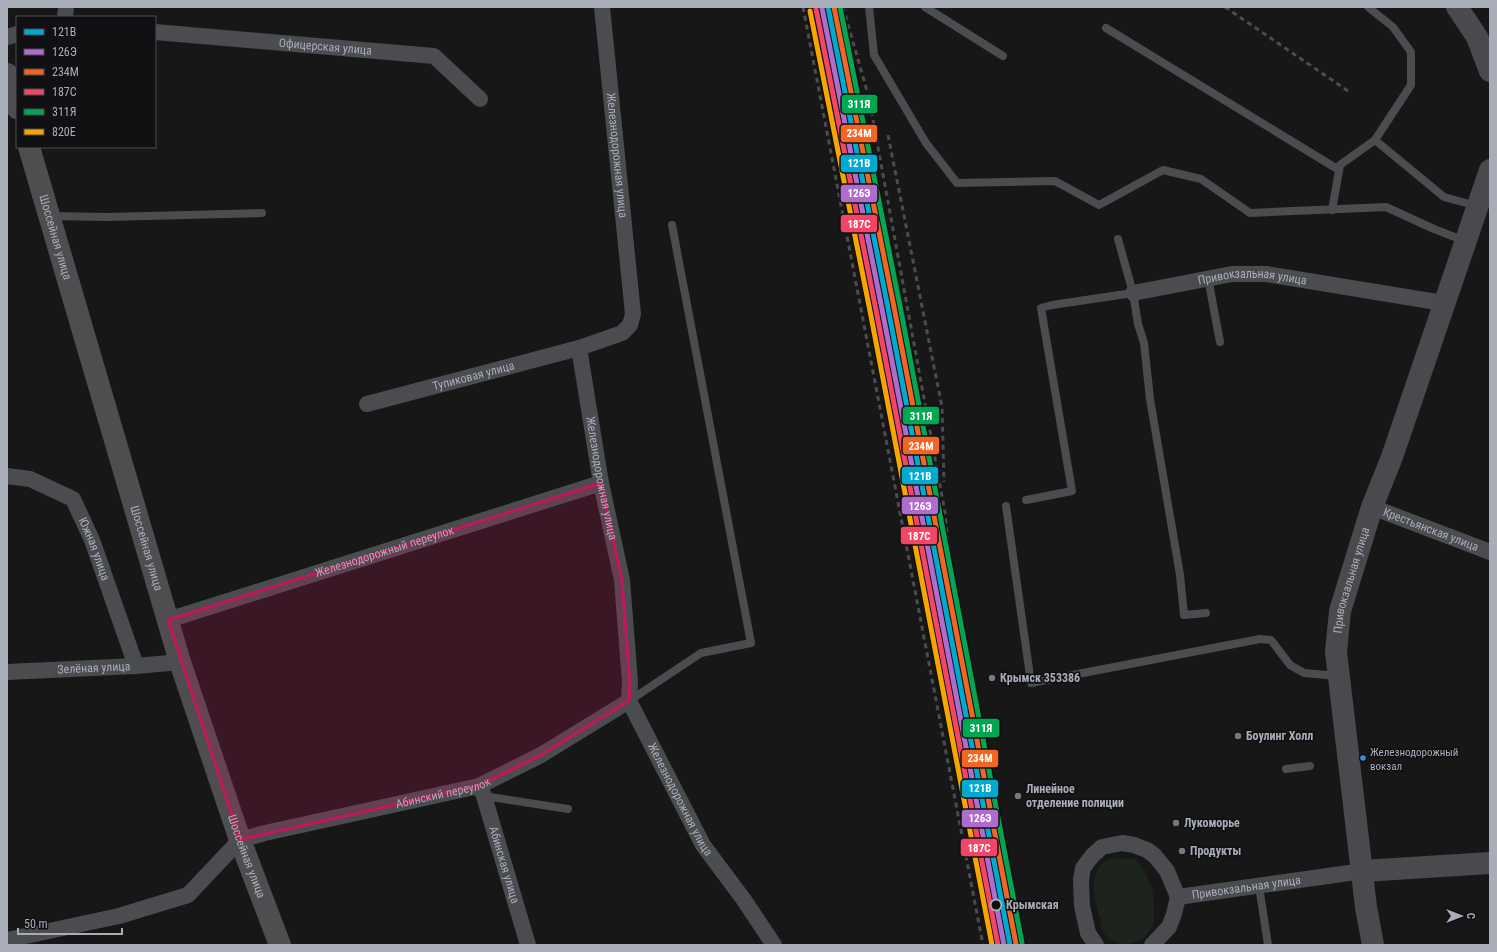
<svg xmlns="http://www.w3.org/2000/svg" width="1497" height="952" font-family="'Roboto Condensed',sans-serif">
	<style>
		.green { fill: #1d241e }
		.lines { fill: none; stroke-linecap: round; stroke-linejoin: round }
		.lane { stroke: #4b4c50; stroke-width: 8 }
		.street { stroke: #4b4c50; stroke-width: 16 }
		.secondary { stroke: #4a4a4e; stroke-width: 22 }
		.highway { stroke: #4e4e51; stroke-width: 22 }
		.rail { stroke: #4b4c4f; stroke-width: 3; stroke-dasharray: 5 4; stroke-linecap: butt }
		.rail-1-casing { stroke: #111113; stroke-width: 8 }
		.rail-2-casing { stroke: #111113; stroke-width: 8 }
		.rail-3-casing { stroke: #111113; stroke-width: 8 }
		.rail-4-casing { stroke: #111113; stroke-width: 8 }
		.rail-5-casing { stroke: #111113; stroke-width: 8 }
		.rail-6-casing { stroke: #111113; stroke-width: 8 }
		.rail-1 { stroke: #00a9ce; stroke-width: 5 }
		.rail-2 { stroke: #b06ccc; stroke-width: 5 }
		.rail-3 { stroke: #f26522; stroke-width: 5 }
		.rail-4 { stroke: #f34667; stroke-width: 5 }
		.rail-5 { stroke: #00a651; stroke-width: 5 }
		.rail-6 { stroke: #f7a600; stroke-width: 5 }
		.marked { fill: #c2185b; fill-opacity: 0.2; stroke: #c2185b; stroke-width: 3; stroke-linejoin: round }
		.poi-dot { fill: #757880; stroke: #111113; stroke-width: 1.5 }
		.bus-dot { fill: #3a90db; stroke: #111113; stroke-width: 1.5 }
		.stop-dot { fill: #111113; stroke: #a8adb8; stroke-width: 2 }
		.labels { text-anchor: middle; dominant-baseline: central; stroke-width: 3.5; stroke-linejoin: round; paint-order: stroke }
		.bus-label { font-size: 11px; fill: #a8adb8; stroke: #111113; text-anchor: start }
		.street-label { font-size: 12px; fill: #a8adb8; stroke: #111113 }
		.poi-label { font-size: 12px; font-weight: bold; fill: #a8adb8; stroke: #111113; text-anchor: start }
		.stop-label { font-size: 12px; font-weight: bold; fill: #a8adb8; stroke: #111113; text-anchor: start }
		.line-badge { stroke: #111113; stroke-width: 1.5 }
		.badge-label { font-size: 11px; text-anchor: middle; font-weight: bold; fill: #fff }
	</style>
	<rect width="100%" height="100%" fill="#171717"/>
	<!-- green -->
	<path class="green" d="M1113 858 1135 859C1149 874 1155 891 1154 912 1154 915 1155 921 1153 924 1147 944 1117 952 1104 933 1101 929 1101 920 1099 915 1094 893 1086 868 1113 858Z"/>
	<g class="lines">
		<!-- lane -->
		<g class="lane">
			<path d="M869 7 874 55 926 143 957 183 1055 181 1099 205 1163 170 1201 179 1250 213 1386 207 1434 229 1465 241"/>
			<path d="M925 7 1003 56"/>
			<path d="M1368 7 1393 27 1411 52V85L1375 140 1444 197 1477 206"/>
			<path d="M1106 28 1339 170"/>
			<path d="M1332 210 1340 165 1375 140"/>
			<path d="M50 216 106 217 262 213"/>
			<path d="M1118 239 1133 293 1138 324 1144 343 1150 399 1180 575 1184 615 1206 613"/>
			<path d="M1208 278 1220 342"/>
			<path d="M1026 500 1072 491 1041 308 1052 305 1133 293"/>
			<path d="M1006 506 1031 683 1260 639 1271 640 1290 665 1304 673 1338 676"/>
			<path d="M629 701 701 653 751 643 672 225"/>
			<path d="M1286 769 1310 766"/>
			<path d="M484 796 568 809"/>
			<path d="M1259 886 1268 945"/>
		</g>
		<!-- street -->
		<g class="street">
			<path id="s1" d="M602 7 633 314 630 325 622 333 579 348 601 483 622 580 630 682 629 701 703 845 744 900 774 945"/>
			<path d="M65 17 66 7"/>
			<path id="s2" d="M155 32 434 56 480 99"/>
			<path d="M7 37 17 34"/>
			<path id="s3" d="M1133 293 1232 274H1266L1443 303"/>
			<path id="s4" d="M367 404 579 348"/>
			<path id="s5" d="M7 476 30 479 73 499 92 540 136 666"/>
			<path id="s6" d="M1372 507 1490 552"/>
			<path id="s7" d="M168 620 601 483"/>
			<path id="s8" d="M7 672 136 666 180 662"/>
			<path id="s9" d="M479 786 484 796 528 945"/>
			<path id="s10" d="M1178 897 1363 871"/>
			<path id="s11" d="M7 940 119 916 188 895 240 840 265 833 479 786 541 755 629 701"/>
			<path d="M1096 945 1088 933 1082 906 1081 880 1083 868 1092 856 1102 847 1122 843 1134 845 1147 850 1155 856 1167 871 1178 897 1174 914 1169 927 1152 945"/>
		</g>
		<!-- secondary -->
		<g class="secondary">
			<path d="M1457 7 1477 37 1490 71"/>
			<path d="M1363 871 1490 863"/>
			<path id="s12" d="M1373 945 1366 907 1336 652 1340 611 1372 507 1392 457 1490 170"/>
		</g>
		<!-- highway -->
		<g class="highway">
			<path d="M7 74 17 108"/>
			<path id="s13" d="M29 147 180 662 240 840 280 945"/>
		</g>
		<!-- rail -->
		<g class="rail">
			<path d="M803 7 983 945"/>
			<path d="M843 7 869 98 945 513 956 626"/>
			<path d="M1225 7 1351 93"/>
			<path d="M888 135 942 407 944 482"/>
		</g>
		<defs>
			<path id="rail-1" d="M828 7 888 308 1010 945"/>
			<path id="rail-2" d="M822 8 882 309 1004 945"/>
			<path id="rail-3" d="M834 7 894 307 1016 944"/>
			<path id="rail-4" d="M816 9 876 310 998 945"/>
			<path id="rail-5" d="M840 7 900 306 1022 943"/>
			<path id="rail-6" d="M810 11 870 311 992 945"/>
		</defs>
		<!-- rail-1 casing -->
		<use href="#rail-1" class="rail-1-casing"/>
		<!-- rail-2 casing -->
		<use href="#rail-2" class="rail-2-casing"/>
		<!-- rail-3 casing -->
		<use href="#rail-3" class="rail-3-casing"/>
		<!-- rail-4 casing -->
		<use href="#rail-4" class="rail-4-casing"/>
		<!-- rail-5 casing -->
		<use href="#rail-5" class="rail-5-casing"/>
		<!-- rail-6 casing -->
		<use href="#rail-6" class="rail-6-casing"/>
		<!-- rail-1 -->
		<use href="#rail-1" class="rail-1"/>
		<!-- rail-2 -->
		<use href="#rail-2" class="rail-2"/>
		<!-- rail-3 -->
		<use href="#rail-3" class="rail-3"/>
		<!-- rail-4 -->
		<use href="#rail-4" class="rail-4"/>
		<!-- rail-5 -->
		<use href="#rail-5" class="rail-5"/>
		<!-- rail-6 -->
		<use href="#rail-6" class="rail-6"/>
	</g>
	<!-- marked area -->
	<path class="marked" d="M601 483 622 580 630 682 629 701 541 755 479 786 240 840 168 620Z"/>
	<!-- markers -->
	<g class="poi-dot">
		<circle cx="992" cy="678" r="4"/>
		<circle cx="1238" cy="736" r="4"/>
		<circle cx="1018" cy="796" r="4"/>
		<circle cx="1176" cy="823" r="4"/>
		<circle cx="1182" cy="851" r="4"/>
	</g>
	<circle class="bus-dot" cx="1363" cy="758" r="3.5"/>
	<circle class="stop-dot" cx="996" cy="905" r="5.5"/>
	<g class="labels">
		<!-- bus labels -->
		<g class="bus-label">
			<text x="1370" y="752">Железнодорожный<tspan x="1370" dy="14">вокзал</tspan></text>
		</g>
		<!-- street labels -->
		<g class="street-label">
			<text stroke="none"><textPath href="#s2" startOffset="171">Офицерская улица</textPath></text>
			<text stroke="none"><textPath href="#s1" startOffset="149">Железнодорожная улица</textPath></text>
			<text stroke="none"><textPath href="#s13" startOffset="94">Шоссейная улица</textPath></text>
			<text stroke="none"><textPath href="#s3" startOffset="121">Привокзальная улица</textPath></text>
			<text stroke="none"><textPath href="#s4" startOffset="110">Тупиковая улица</textPath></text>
			<text stroke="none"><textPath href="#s1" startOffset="509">Железнодорожная улица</textPath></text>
			<text stroke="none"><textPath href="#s6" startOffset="63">Крестьянская улица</textPath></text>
			<text stroke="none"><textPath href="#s13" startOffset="418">Шоссейная улица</textPath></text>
			<text stroke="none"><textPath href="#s5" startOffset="125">Южная улица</textPath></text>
			<text stroke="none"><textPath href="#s7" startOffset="227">Железнодорожный переулок</textPath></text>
			<text stroke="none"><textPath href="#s12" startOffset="369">Привокзальная улица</textPath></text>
			<text stroke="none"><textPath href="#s8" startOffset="87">Зелёная улица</textPath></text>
			<text stroke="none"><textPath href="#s11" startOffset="471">Абинский переулок</textPath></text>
			<text stroke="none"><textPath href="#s1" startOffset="845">Железнодорожная улица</textPath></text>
			<text stroke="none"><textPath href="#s13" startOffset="742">Шоссейная улица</textPath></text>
			<text stroke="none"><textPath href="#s9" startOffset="83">Абинская улица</textPath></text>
			<text stroke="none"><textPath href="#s10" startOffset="69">Привокзальная улица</textPath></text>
		</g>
		<!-- poi labels -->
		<g class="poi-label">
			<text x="1000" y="678">Крымск 353386</text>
			<text x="1246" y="736">Боулинг Холл</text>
			<text x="1026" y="789">Линейное<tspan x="1026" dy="14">отделение полиции</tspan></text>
			<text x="1184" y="823">Лукоморье</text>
			<text x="1190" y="851">Продукты</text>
		</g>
		<!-- stop labels -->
		<g class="stop-label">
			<text x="1006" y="905">Крымская</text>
		</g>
	</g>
	<g class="line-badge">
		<rect x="841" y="94" width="37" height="20" rx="4" fill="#00a651"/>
		<rect x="840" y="124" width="38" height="19" rx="4" fill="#f26522"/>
		<rect x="840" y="154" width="38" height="19" rx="4" fill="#00a9ce"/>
		<rect x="840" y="184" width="38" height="19" rx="4" fill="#b06ccc"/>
		<rect x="840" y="214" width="38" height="19" rx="4" fill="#f34667"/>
		<rect x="902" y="406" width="38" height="19" rx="4" fill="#00a651"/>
		<rect x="902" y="436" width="38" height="19" rx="4" fill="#f26522"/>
		<rect x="901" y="466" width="38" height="19" rx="4" fill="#00a9ce"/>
		<rect x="901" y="496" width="38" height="19" rx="4" fill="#b06ccc"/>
		<rect x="900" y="526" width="38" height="19" rx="4" fill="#f34667"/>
		<rect x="962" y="718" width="38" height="20" rx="4" fill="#00a651"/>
		<rect x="961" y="749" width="38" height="19" rx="4" fill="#f26522"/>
		<rect x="961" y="779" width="38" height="19" rx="4" fill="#00a9ce"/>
		<rect x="961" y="809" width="38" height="19" rx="4" fill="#b06ccc"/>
		<rect x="960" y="838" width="38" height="19" rx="4" fill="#f34667"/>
	</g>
	<g class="badge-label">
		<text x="859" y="108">311Я</text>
		<text x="859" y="137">234М</text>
		<text x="859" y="167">121В</text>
		<text x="859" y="197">126Э</text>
		<text x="859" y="228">187С</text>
		<text x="921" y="420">311Я</text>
		<text x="921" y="450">234М</text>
		<text x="920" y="480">121В</text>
		<text x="920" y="510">126Э</text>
		<text x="919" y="540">187С</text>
		<text x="981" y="732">311Я</text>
		<text x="980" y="762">234М</text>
		<text x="980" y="792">121В</text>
		<text x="980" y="822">126Э</text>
		<text x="979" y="852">187С</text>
	</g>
	<!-- border -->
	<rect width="1497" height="952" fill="none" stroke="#a8adb8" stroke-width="16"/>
	<!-- legend -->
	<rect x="16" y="16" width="140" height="132" fill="#111113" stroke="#4d4f55"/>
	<rect x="24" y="29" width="20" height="6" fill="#00a9ce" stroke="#4d4f55"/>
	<text x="52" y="36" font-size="12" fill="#a8adb8">121В</text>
	<rect x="24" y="49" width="20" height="6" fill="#b06ccc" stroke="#4d4f55"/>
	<text x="52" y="56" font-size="12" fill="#a8adb8">126Э</text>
	<rect x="24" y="69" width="20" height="6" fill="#f26522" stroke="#4d4f55"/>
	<text x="52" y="76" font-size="12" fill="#a8adb8">234М</text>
	<rect x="24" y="89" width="20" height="6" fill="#f34667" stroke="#4d4f55"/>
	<text x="52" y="96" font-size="12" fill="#a8adb8">187С</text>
	<rect x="24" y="109" width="20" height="6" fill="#00a651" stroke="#4d4f55"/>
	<text x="52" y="116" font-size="12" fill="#a8adb8">311Я</text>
	<rect x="24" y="129" width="20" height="6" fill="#f7a600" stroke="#4d4f55"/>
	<text x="52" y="136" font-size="12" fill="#a8adb8">820Е</text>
	<!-- north arrow -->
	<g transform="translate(1461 916) rotate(90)" stroke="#111113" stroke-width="3" paint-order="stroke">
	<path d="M0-3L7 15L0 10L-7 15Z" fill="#a8adb8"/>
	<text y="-6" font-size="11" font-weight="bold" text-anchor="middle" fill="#a8adb8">С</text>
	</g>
	<!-- scale -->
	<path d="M18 928v6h104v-6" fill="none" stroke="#a8adb8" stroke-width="2"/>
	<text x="24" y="928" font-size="12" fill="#a8adb8" stroke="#111113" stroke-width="3" paint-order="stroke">50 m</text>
</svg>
